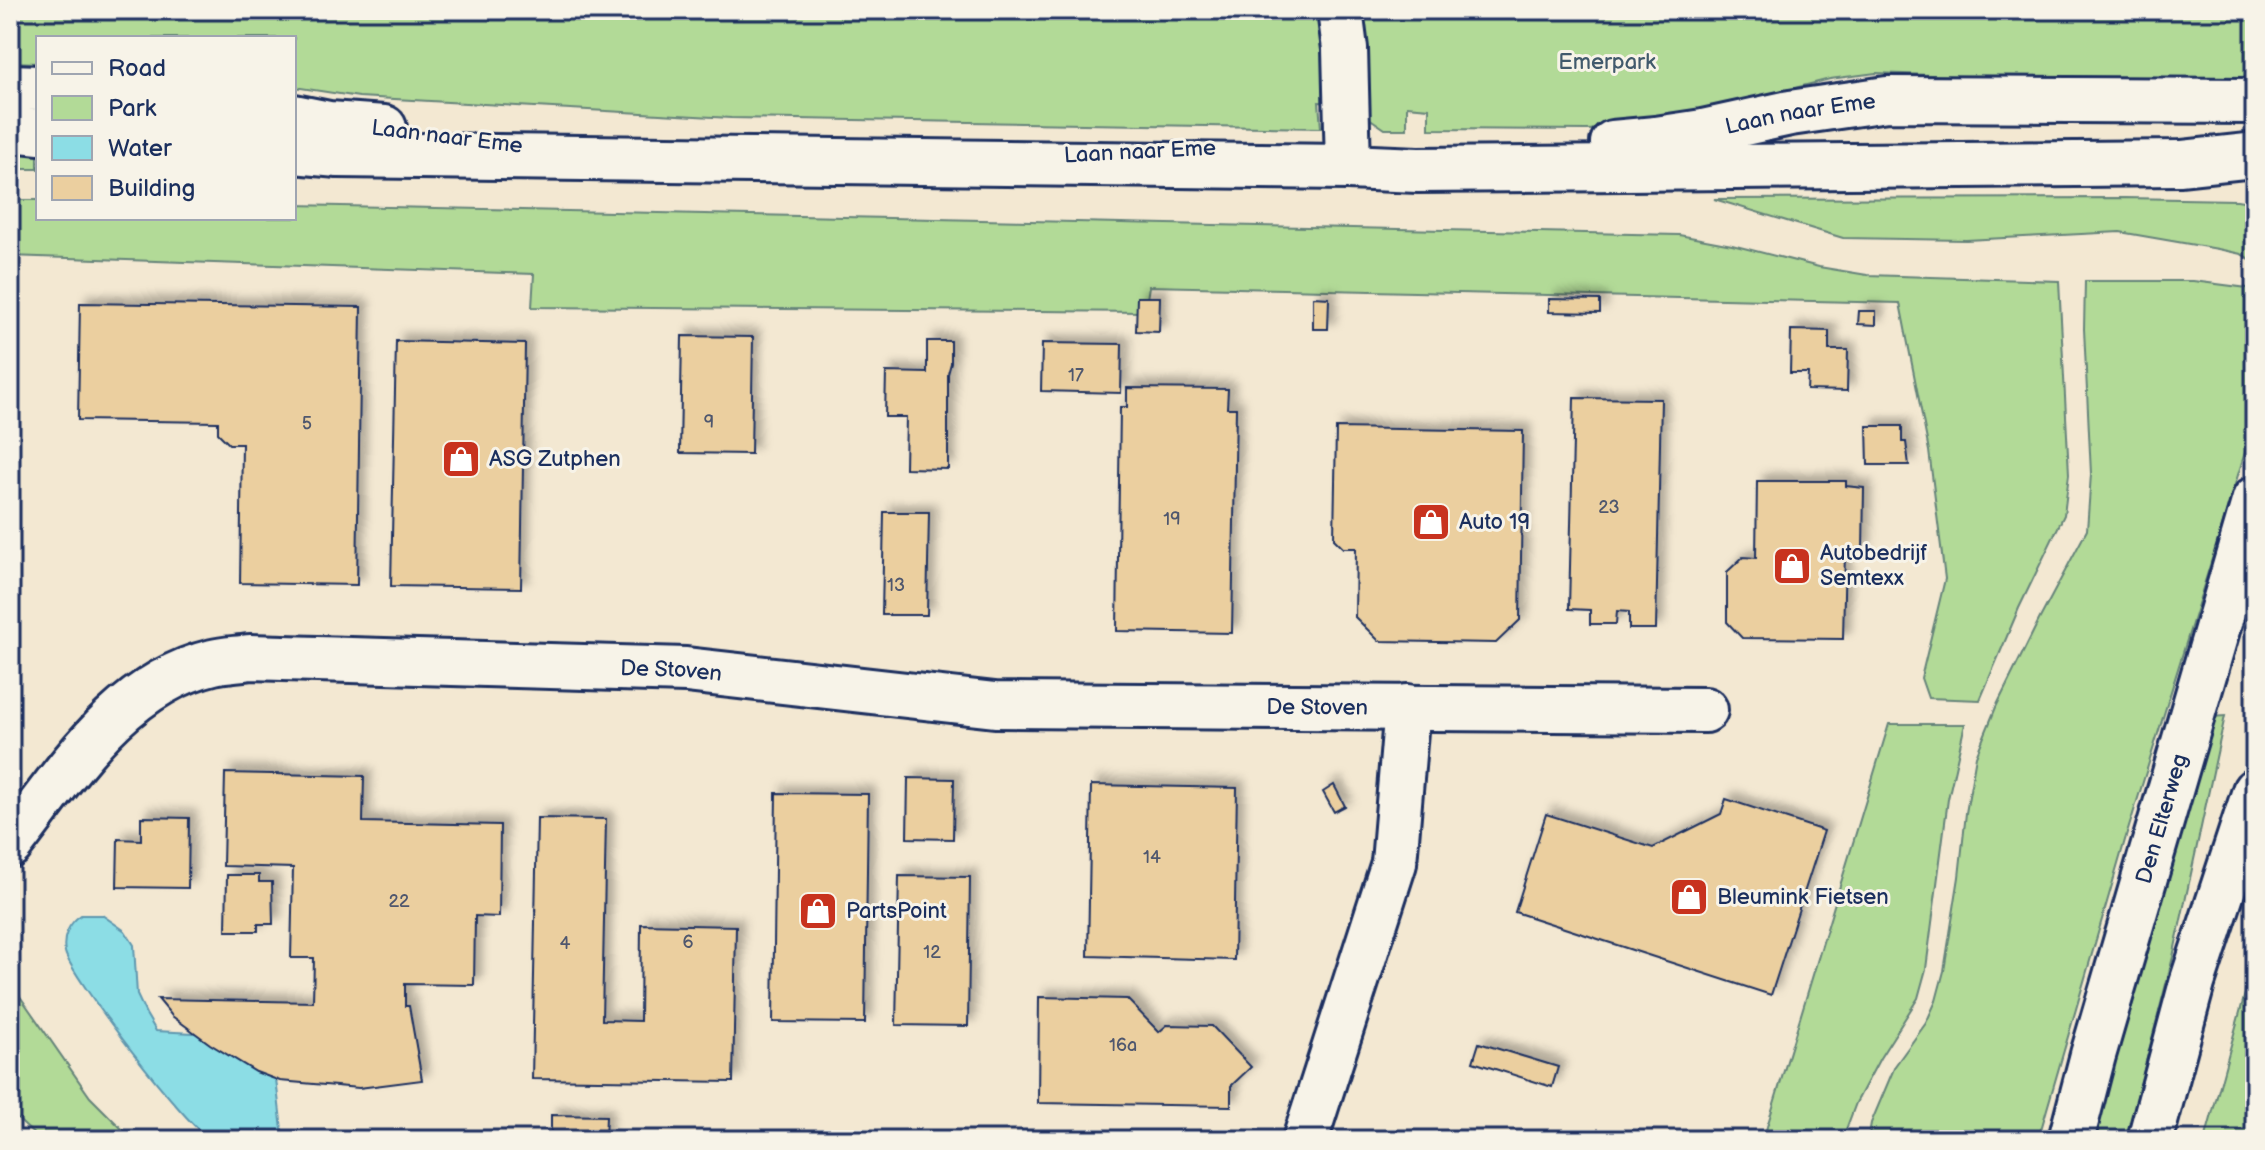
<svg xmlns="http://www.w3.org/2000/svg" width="2265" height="1150" font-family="'Balsamiq Sans',sans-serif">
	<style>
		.green { fill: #b2da97; stroke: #66847a; stroke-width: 2 }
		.water { fill: #8cdde5; stroke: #5f97af; stroke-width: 2 }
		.building { fill: #ebcf9f; stroke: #1b2f5e; stroke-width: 2; filter: url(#shadow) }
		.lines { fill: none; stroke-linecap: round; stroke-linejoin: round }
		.minor-casing { stroke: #1b2f5e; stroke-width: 50 }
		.major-casing { stroke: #1b2f5e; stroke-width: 50 }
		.minor { stroke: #f7f3e8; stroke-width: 44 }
		.major { stroke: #f7f3e8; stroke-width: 44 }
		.labels { text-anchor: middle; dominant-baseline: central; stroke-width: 6; stroke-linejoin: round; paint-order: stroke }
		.number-label { font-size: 18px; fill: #4f576e }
		.park-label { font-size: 22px; fill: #415a6c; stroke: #f7f3e8 }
		.street-label { font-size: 22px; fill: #1b2f5e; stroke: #f7f3e8 }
		.poi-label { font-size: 22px; fill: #1b2f5e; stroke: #f7f3e8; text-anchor: start }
	</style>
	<defs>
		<filter id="shadow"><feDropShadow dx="7" dy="-7" stdDeviation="4" flood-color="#0004"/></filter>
	</defs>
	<rect width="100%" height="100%" fill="#f3e8d2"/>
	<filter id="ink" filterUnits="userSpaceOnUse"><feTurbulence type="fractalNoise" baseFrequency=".0125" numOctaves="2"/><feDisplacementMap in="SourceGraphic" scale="16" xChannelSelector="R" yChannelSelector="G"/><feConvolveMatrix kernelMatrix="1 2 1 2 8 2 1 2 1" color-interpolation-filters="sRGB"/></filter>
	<g filter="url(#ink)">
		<!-- green -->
		<g class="green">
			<path d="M10 10H2255V79H2041L1876 73 1830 79 1642 127 1587 130 1429 129V108L1407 106V129H1385L1366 116 1364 104 1319 102 1321 128 731 118 359 97 294 87V38H38V63L10 62Z"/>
			<path d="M10 138 38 140V169H10Z"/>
			<path d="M2124 198 2237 200 2255 203V262L2241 254 2218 249 2120 232 1966 240 1843 238 1714 199Z"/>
			<path d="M10 200H38V218H294V205L1679 235 1732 245 1819 267 1867 275 2059 281 2069 474 2064 515 2019 608 1980 700 1928 698 1921 678 1945 579 1929 451 1900 303 1149 286 1145 312 532 307 534 274 10 256Z"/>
			<path d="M2085 281H2193L2255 289V420L2125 840 2038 1140H1868L1871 1123 1895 1066 1926 1023 1936 1001 1944 971 1959 877 1966 813 1976 756 1996 707 2039 620 2087 530 2091 474 2084 329Z"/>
			<path d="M2225 716 2173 957 2126 1140H2085L2210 717Z"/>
			<path d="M1889 724H1965L1948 799 1926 969 1918 998 1880 1058 1856 1103 1842 1140H1763Z"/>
			<path d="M2255 957V1140H2205Z"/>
			<path d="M10 982 90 1097 133 1140H40L10 1112Z"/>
		</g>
		<!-- water -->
		<path class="water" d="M81 915H102L125 931 134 945 137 995 146 1014 156 1031 271 1037 283 1138 304 1140C280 1140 255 1140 230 1140 225 1140 216 1142 212 1140 190 1132 70 975 65 952 62 937 69 923 81 915Z"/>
		<!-- building -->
		<g class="building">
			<path d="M1137 297H1160L1159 332 1136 331Z"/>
			<path d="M1313 297 1329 298 1328 329H1313Z"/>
			<path d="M1549 299 1600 300V313L1549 312Z"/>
			<path d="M80 303 361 307 357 585 240 583 242 444H229L218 433V422L78 420Z"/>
			<path d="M1859 311H1876V325L1858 324Z"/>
			<path d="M1791 330 1829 331V350H1848L1847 391 1807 390 1808 373H1790Z"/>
			<path d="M682 336 753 337 751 454 680 453Z"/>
			<path d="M396 341 525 344 521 588 391 586Z"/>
			<path d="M927 341H951V363L948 374V469L905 468 906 417H885L886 372 927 373Z"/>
			<path d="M1042 343 1122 344 1121 393 1041 391Z"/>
			<path d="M1127 388 1228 389 1227 408H1236L1232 633 1117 631 1120 407H1127Z"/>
			<path d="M1574 398 1661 399 1656 629H1629V612L1617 611 1616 624H1590V610L1569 609Z"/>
			<path d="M1867 426H1902V442H1906L1909 465H1868Z"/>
			<path d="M1336 428 1523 431 1520 620 1496 643 1379 641 1355 617 1356 548H1343L1334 539Z"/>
			<path d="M1757 481H1846V486L1864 488 1863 551H1845L1843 639 1742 638 1727 622V572L1743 557 1756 558Z"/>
			<path d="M884 512H929L927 615H882Z"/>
			<path d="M225 773 364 776 363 822 500 825 499 917 475 916 474 985 405 984V1006H409L422 1080 359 1088 280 1081 256 1072 210 1044 172 1016 158 999 313 1002 314 958H291L293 868 223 866Z"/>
			<path d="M908 778 954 779 953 839 907 838Z"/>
			<path d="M1091 785 1237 788 1234 960 1088 956Z"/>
			<path d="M1334 785 1345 806 1334 812 1323 792Z"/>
			<path d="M776 793 868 794 865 1023 773 1022Z"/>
			<path d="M1726 799 1824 831 1771 995 1515 912 1546 814 1653 848 1721 814Z"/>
			<path d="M141 817 189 818 188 888 117 887 118 839 141 840Z"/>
			<path d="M537 818 606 819 602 1020 640 1021 641 924 736 926 733 1082 532 1079Z"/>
			<path d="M227 875H259V882H272L273 924H258V931H226Z"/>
			<path d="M899 876 970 877 968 1026 896 1025Z"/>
			<path d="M1039 997 1127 999 1159 1032 1167 1025 1212 1026 1251 1067 1231 1086V1106L1038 1103Z"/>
			<path d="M1479 1043 1558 1067 1552 1087 1473 1062Z"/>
			<path d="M551 1115 606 1116 605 1140H551Z"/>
		</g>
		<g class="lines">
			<defs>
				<g id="minor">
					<path d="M1340 10 1345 49 1348 167"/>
					<path d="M10 87 38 88"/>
					<path d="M294 117 329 124 384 128"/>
					<path d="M10 129 38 132"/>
					<path id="s1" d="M1613 143 1656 139 1703 132 1790 113 1887 99 2255 101"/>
					<path d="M294 151 338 155 1348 167 1418 170 2181 163 2255 155"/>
					<path id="s2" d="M10 845C66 774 119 684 213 662 225 659 238 659 250 657L686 670 995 705 1705 710"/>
					<path d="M1305 1140 1394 863 1407 707"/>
				</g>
				<g id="major">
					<path id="s3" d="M2071 1140 2093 1055 2255 499"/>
					<path d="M2150 1140 2192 983 2255 791"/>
				</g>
			</defs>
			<!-- minor casing -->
			<use href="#minor" class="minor-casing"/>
			<!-- major casing -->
			<use href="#major" class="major-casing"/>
			<!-- minor -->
			<use href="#minor" class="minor"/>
			<!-- major -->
			<use href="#major" class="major"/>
		</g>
	</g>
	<!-- icons -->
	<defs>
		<symbol id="shop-square" viewBox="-11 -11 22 22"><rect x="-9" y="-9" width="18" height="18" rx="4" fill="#c8321e" stroke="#f7f3e8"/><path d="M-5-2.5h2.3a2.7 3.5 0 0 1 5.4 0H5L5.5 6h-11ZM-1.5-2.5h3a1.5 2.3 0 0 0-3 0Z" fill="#fff"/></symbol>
	</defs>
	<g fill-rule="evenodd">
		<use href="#shop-square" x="439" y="437" width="44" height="44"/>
		<use href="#shop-square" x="1409" y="500" width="44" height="44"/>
		<use href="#shop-square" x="1770" y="544" width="44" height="44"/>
		<use href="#shop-square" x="1667" y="875" width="44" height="44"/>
		<use href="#shop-square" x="796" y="889" width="44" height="44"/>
	</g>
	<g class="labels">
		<!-- number labels -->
		<g class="number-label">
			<text x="1076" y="375">17</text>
			<text x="709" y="422">9</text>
			<text x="307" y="423">5</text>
			<text x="1609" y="507">23</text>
			<text x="1172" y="519">19</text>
			<text x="896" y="585">13</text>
			<text x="1152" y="857">14</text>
			<text x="399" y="901">22</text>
			<text x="688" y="942">6</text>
			<text x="565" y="943">4</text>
			<text x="932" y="952">12</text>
			<text x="1123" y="1045">16a</text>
		</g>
		<!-- park labels -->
		<g class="park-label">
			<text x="1607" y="62">Emerpark</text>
		</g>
		<!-- street labels -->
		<g class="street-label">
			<text stroke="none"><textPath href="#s1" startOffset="190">Laan naar Eme</textPath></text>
			<text transform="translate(447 137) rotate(7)">Laan naar Eme</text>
			<text transform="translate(1140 152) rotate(-3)">Laan naar Eme</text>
			<text stroke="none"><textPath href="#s2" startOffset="738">De Stoven</textPath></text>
			<text stroke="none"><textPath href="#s2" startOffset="1386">De Stoven</textPath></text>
			<text stroke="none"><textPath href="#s3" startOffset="334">Den Elterweg</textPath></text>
		</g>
		<!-- poi labels -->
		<g class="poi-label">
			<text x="489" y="459">ASG Zutphen</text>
			<text x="1459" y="522">Auto 19</text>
			<text x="1820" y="553">Autobedrijf<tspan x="1820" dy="25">Semtexx</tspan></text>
			<text x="1717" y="897">Bleumink Fietsen</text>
			<text x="846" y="911">PartsPoint</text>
		</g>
	</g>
	<!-- margin -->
	<rect width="2265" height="1150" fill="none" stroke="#f7f3e8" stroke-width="40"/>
	<rect x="20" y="20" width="2225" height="1110" fill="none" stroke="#1b2f5e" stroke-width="3" filter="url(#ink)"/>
	<!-- legend -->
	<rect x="36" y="36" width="260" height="184" fill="#f7f3e8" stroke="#9fa5b1" stroke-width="2"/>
	<rect x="52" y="62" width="40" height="12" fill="#f7f3e8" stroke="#9fa5b1" stroke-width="2"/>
	<text x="108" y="76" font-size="24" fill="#1b2f5e">Road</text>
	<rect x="52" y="96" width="40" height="24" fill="#b2da97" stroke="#9fa5b1" stroke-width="2"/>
	<text x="108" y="116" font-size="24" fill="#1b2f5e">Park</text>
	<rect x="52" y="136" width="40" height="24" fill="#8cdde5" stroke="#9fa5b1" stroke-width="2"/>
	<text x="108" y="156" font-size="24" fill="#1b2f5e">Water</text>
	<rect x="52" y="176" width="40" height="24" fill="#ebcf9f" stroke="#9fa5b1" stroke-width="2"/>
	<text x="108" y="196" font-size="24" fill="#1b2f5e">Building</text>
</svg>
